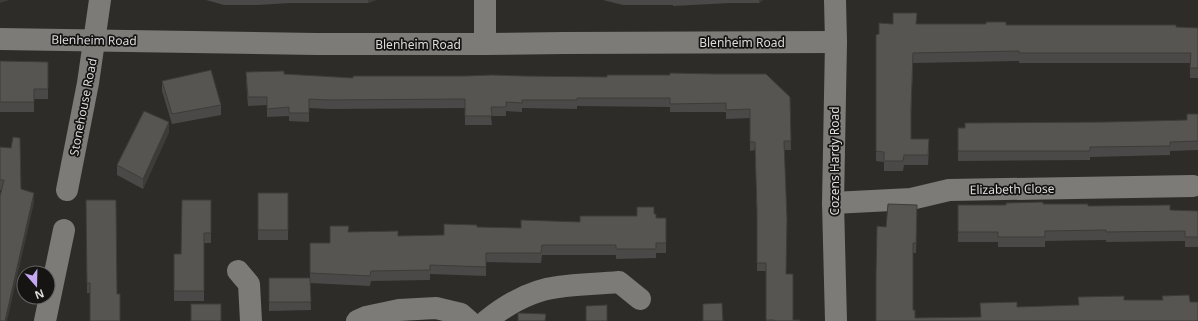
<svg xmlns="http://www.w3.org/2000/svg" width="1198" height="321" font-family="'Noto Sans',sans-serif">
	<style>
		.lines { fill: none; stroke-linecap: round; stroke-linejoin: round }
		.street { stroke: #7d7b78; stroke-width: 22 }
		.wall { fill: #4b4947 }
		.shaded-wall { fill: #3d3c39 }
		.building { fill: #575552; stroke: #3d3c39 }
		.labels { text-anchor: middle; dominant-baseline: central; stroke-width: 3.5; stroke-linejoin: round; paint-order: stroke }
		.street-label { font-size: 12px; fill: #dfdddc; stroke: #151413 }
	</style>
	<rect width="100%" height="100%" fill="#2d2c29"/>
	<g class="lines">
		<!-- street -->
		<g class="street">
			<path d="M485 0V44"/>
			<path d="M835 0 836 42 833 203 836 321"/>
			<path d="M0 39 317 44H485L564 43 836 42"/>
			<path d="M67 190 88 83 100 0"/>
			<path d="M833 203 911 199 949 190 1193 186"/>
			<path d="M238 271 249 284 251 321"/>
			<path d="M45 321 64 230"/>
			<path d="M357 321 366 317 399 310 436 308 461 314 469 321"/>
			<path d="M486 321C506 305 531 290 558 287 578 284 599 284 619 282L640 299"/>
		</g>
	</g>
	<!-- wall -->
	<g class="wall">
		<path d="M206 0H376L368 3H290L257 5H224Z"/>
		<path d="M603 0H763L759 3H730L673 6V5H623Z"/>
		<path d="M893 24 1006 25 1198 28V78H1190V63H1019V61L913 63 911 116V139L929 149 928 165H904L903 171H884V162L876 161V35L879 34Z"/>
		<path d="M0 61 48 62V99H34V112H0Z"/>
		<path d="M246 72 353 78 790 97 791 150H784L786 274 793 320 800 321H766V271H757V220L755 150 750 151V118L726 119V112H670V107L577 106V109L522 108V112L506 111V116H491L492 125H465V108L329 109 309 108V122L289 121V116L267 117V105L248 106 246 81Z"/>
		<path d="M162 81 221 105V115L172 124 162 91Z"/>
		<path d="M1198 114V150L1170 151V155L1090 157V160L958 161V128L1187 120Z"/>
		<path d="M169 132 143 189 117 175V165Z"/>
		<path d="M0 147 21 189 34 203 0 190Z"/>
		<rect x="258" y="193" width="30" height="47"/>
		<path d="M86 200 117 294 87 293Z"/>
		<path d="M211 200V243H204V301H174V254H181Z"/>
		<path d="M1043 204 1170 210 1198 211V247H1185V241L1106 242V240L1045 241V247H998V242H958V205H1006Z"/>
		<path d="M654 214 656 218H666V253H656V258L616 259V255H542L541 263 486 262V276L430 274V280L371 281 370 286 310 283 311 310 269 311V278H310V243H330L349 232 398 236 444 235 477 227 521 228Z"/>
		<path d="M917 215 916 253H913V310L915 318 981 317 980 303 1017 307 1079 305 1124 300 1190 302 1198 321H876L886 227Z"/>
	</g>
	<!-- shaded-wall -->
	<g class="shaded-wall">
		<path d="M0 0H9L0 3Z"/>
		<path d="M368 0H376L368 3Z"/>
		<path d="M759 0H763L759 3Z"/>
		<path d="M913 53V63L911 118V108Z"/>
		<path d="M169 122V132L143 189V179Z"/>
		<path d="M34 193V203L7 321H5Z"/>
		<path d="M917 205V215L916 253V243Z"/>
	</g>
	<!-- building -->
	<g class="building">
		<path d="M893 13H917L916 24H986V22H1006V25H1176V27L1198 28V68H1190L1191 53H1019V51L913 53 911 108V139H929L928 155H904L903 161H884V152L876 151V35L879 34V23L893 24Z"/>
		<path d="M0 61 48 62V89H34V102H0Z"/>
		<path d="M211 70 221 105 172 114 162 81Z"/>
		<path d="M284 71V74L353 78V76H465L492 75 523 76 607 77V75H670V73L716 74H766L790 97 791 141H784L787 220 786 274H793V320H800V321H774V320H766V263H757V211L755 142H750V109L726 110V103L670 104V98H577V100H522V103L506 102V107H491L492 116H465V99L329 100 309 99V113H289V107L267 109V97H248L246 72Z"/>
		<path d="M144 111 169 122 143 179 117 165Z"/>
		<path d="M1187 114H1198V141L1170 142V146L1090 147V151H958V128H965V123L1107 122 1187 120Z"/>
		<path d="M13 137 20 138 21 189 34 193 5 321H0V196L4 180H0V147L11 148Z"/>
		<rect x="258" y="193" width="30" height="37"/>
		<path d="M86 200H116L117 294H120V321H90V283H87Z"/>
		<path d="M182 200H211V233H204V291H174V254H181Z"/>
		<path d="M1043 202V204H1088V206L1170 205V210L1198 211V237H1185V231L1106 232V230L1045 231V237H998V232H958V205H1006V203Z"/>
		<path d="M888 204 917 205 916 243H913V310H915V318L981 317 980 303 1017 302V307L1079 305 1078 297 1124 296V300H1163L1162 296 1189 295 1190 302H1198V321H876V275L877 226 886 227Z"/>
		<path d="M637 207H654V214H656V218H666V243H656V249H616V245H542L541 253H486V267L430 265V270L371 271 370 276 310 273V243H330V226H349L348 232 398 231V236L444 235V224L477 225V227L521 228V220L580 222V216H637Z"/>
		<path d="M269 278H310L311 302H269Z"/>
		<path d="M722 303 723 321H703V304Z"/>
		<rect x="191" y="304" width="30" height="17"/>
		<path d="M607 305V321H586V306Z"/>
		<path d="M518 313 546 314 545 321H518Z"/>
	</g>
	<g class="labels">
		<!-- street labels -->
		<g class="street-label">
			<text transform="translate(94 40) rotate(1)">Blenheim Road</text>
			<text x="742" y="42">Blenheim Road</text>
			<text x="418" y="44">Blenheim Road</text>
			<text transform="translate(83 107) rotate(-79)">Stonehouse Road</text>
			<text transform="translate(834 161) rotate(-90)">Cozens Hardy Road</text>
			<text transform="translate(1012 189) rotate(-1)">Elizabeth Close</text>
		</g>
	</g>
	<!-- north arrow -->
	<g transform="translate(36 285) rotate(160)"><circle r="19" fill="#151413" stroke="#666463"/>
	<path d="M0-3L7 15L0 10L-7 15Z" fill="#c4a7f1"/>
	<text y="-6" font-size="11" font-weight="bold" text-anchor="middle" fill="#dfdddc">N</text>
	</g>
</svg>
